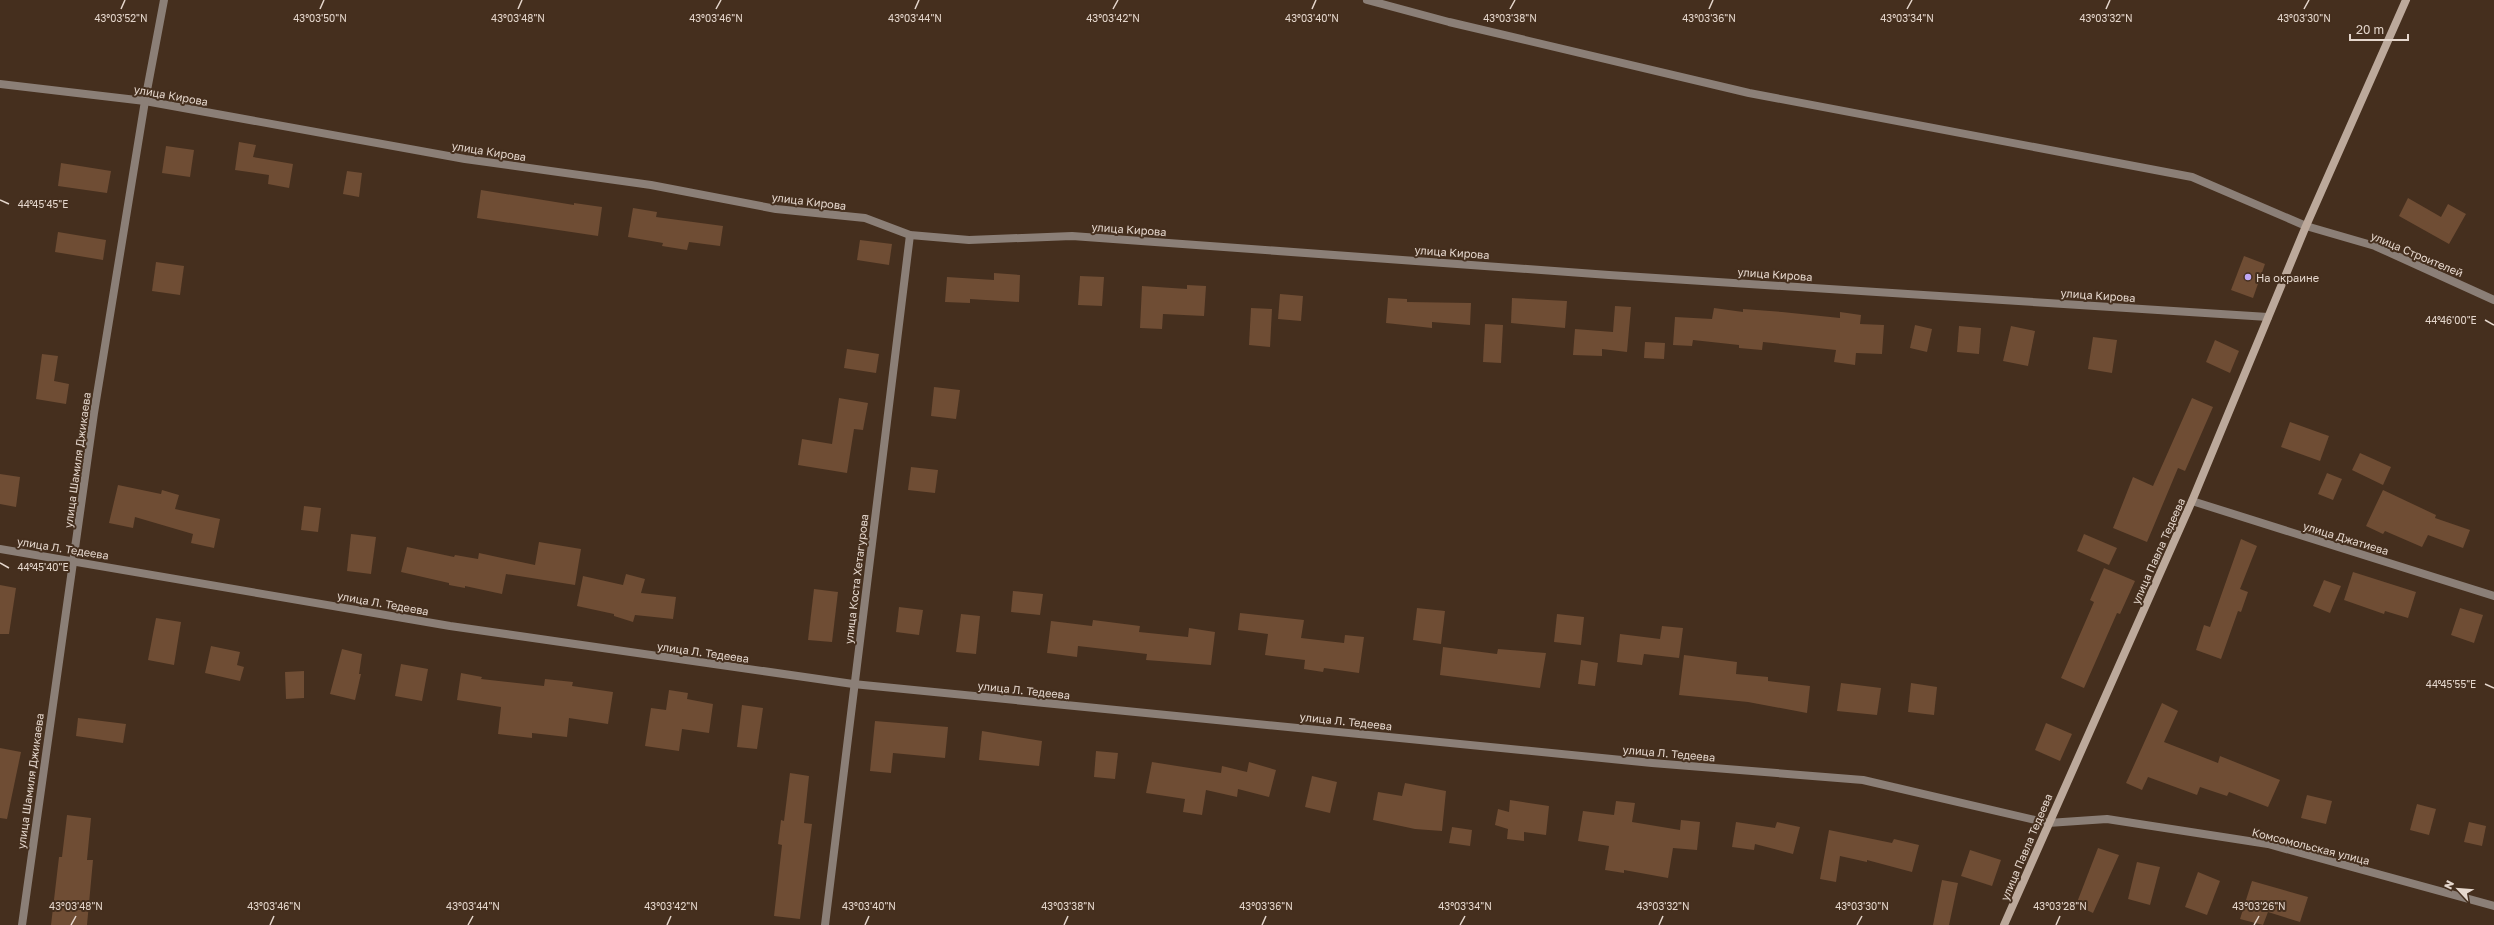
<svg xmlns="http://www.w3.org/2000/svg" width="2494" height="925" font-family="'Golos Text',sans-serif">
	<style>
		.building { fill: #6f4d34 }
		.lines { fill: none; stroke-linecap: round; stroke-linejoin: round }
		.minor { stroke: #8b7f77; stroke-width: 8 }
		.secondary { stroke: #bca99b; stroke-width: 8 }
		.ticks { fill: none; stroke: #e5d7cd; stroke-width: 1.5 }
		.poi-dot { fill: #c0a8f4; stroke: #452f1e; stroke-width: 1.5 }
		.labels { text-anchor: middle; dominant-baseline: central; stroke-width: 4; stroke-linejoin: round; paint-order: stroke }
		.street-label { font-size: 11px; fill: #e5d7cd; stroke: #452f1e }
		.poi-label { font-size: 11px; fill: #e5d7cd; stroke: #452f1e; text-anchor: start }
		.ticks-label { font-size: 10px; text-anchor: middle; fill: #e5d7cd; stroke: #452f1e; stroke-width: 4; stroke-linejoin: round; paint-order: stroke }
	</style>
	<rect width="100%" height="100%" fill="#452f1e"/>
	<!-- building -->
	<g class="building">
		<path d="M239 142 256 145 253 157 293 164 289 188 268 184 269 175 235 170Z"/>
		<path d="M166 146 194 150 190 177 162 173Z"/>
		<path d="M61 163 111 171 107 193 58 186Z"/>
		<path d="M347 171 362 173 359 197 343 194Z"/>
		<path d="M481 190 574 205V203L602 207 598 236 477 218Z"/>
		<path d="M2408 198 2441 217 2448 204 2466 214 2449 244 2399 216Z"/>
		<path d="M633 208 657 212 656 217 723 226 720 246 689 242 687 250 662 246 663 243 628 237Z"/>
		<path d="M58 232 106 240 103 260 55 252Z"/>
		<path d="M860 240 892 244 889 265 857 260Z"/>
		<path d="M2244 256 2265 264 2253 298 2231 290Z"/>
		<path d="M156 262 184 266 180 295 152 291Z"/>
		<path d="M994 273 1020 275 1019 302 970 299V303L945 302 947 277 994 280Z"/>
		<path d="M1080 276 1104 277 1102 306 1078 305Z"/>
		<path d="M1187 285 1206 286 1204 316 1163 314 1162 329 1140 328 1142 286 1187 289Z"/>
		<path d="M1280 294 1303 296 1301 321 1278 319Z"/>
		<path d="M1388 298 1407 299V302L1471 303 1470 325 1432 322V328L1386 323Z"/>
		<path d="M1512 298 1567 301 1565 328 1511 323Z"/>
		<path d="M1615 306 1631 307 1627 352 1602 349V356L1573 355 1575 329 1613 332Z"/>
		<path d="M1251 308 1272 309 1270 347 1249 345Z"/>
		<path d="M1714 308 1743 312V309L1782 312 1840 318V312L1861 315 1860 324 1884 325 1882 354 1856 353 1855 365 1834 362 1836 350 1763 342 1762 350 1739 348V345L1693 340 1692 346 1673 345 1675 317 1712 319Z"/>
		<path d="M1485 324 1503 325 1501 363 1483 362Z"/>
		<path d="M1915 325 1932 329 1927 352 1910 348Z"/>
		<path d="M1959 326 1981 328 1979 354 1957 352Z"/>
		<path d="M2011 326 2035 331 2028 366 2003 361Z"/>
		<path d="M2093 337 2117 340 2112 373 2088 369Z"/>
		<path d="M2215 340 2239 351 2230 373 2206 362Z"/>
		<path d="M1645 342 1665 343 1664 359 1644 358Z"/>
		<path d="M847 349 879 354 876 373 844 368Z"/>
		<path d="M42 354 58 356 54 381 69 384 66 404 36 399Z"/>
		<path d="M934 387 960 390 956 419 931 416Z"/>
		<path d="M839 398 868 403 863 430 854 429 847 473 798 465 802 439 832 444Z"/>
		<path d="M2192 398 2213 407 2185 471 2178 468 2147 542 2113 528 2133 477 2153 486Z"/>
		<path d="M2290 422 2329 436 2320 461 2281 447Z"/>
		<path d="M2360 453 2391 467 2383 485 2352 470Z"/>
		<path d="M911 467 938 470 935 493 908 490Z"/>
		<path d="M2327 473 2342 479 2333 500 2318 494Z"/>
		<path d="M0 474 20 477 16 507 0 504Z"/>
		<path d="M118 485 161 494 162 490 179 495 175 509 220 519 214 548 191 543 193 534 135 517 133 528 109 523Z"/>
		<path d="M2383 490 2436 515 2435 518 2470 530 2463 548 2428 535 2422 547 2385 531 2383 534 2366 526Z"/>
		<path d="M304 506 321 508 318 532 301 530Z"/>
		<path d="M351 534 376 537 371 574 347 571Z"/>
		<path d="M2084 534 2117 548 2109 565 2077 551Z"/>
		<path d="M2241 539 2257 546 2240 589 2248 592 2241 612 2238 611 2221 659 2196 650 2204 625 2210 627Z"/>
		<path d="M539 542 581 549 575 585 506 574 502 594 465 586V588L449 585V583L401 572 407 547 454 557 455 555 478 559 479 553 535 565Z"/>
		<path d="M2104 568 2135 581 2120 614 2117 613 2084 688 2061 678 2094 602 2090 600Z"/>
		<path d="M2353 572 2416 592 2408 618 2385 611 2384 614 2344 600Z"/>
		<path d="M626 574 645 579 641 593 676 597 673 619 635 615 633 622 614 616V614L577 606 583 576 623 585Z"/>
		<path d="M2324 580 2341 586 2330 613 2313 606Z"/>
		<path d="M0 585 16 588 9 634H0Z"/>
		<path d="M814 589 838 592 832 642 808 640Z"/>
		<path d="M1013 591 1043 594 1040 615 1011 612Z"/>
		<path d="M899 607 923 610 919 635 896 632Z"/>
		<path d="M1417 608 1445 611 1441 644 1413 640Z"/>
		<path d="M2460 608 2483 615 2474 643 2451 635Z"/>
		<path d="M1240 613 1304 620 1301 638 1344 643 1345 635 1364 637 1359 673 1324 668 1323 672 1304 669 1305 660 1265 655 1268 634 1238 630Z"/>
		<path d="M961 614 980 616 976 654 956 652Z"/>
		<path d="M1557 614 1584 617 1581 645 1554 642Z"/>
		<path d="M156 618 181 622 174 665 148 660Z"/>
		<path d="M1093 620 1140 626 1139 632 1188 637 1189 628 1215 632 1211 665 1146 660 1147 654 1078 646 1077 657 1047 653 1051 621 1092 626Z"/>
		<path d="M1662 626 1683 628 1679 658 1644 654 1642 665 1617 662 1620 634 1660 639Z"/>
		<path d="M211 646 240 652 237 665 244 667 240 681 205 673Z"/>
		<path d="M1443 647 1497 654 1498 649 1546 653 1540 688 1440 675Z"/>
		<path d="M342 649 362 654 359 674H361L355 700 330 694Z"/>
		<path d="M1684 655 1737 662 1736 674 1768 677V681L1810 686 1807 713 1748 702 1679 695Z"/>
		<path d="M1581 660 1598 663 1595 686 1578 684Z"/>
		<path d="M401 664 428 669 422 701 395 696Z"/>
		<path d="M304 671V698L286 699 285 672Z"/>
		<path d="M461 673 482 677 481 679 544 686 545 679 573 682 572 686 613 692 608 724 569 718 567 737 532 733V738L498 734 501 707 457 700Z"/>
		<path d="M1841 683 1881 688 1877 715 1837 711Z"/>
		<path d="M1911 683 1937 687 1934 715 1908 712Z"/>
		<path d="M669 690 688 693 687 699 713 704 709 733 682 729 679 751 645 746 651 708 666 710Z"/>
		<path d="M2162 703 2178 711 2164 742 2218 763 2220 756 2280 780 2268 807 2229 792 2227 796 2200 787 2197 795 2148 777 2142 790 2126 783Z"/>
		<path d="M742 705 763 708 757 749 737 747Z"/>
		<path d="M78 718 126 724 123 743 76 736Z"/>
		<path d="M875 721 948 727 945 758 893 753 891 773 870 771Z"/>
		<path d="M2046 723 2072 734 2060 761 2035 750Z"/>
		<path d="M982 731 1042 741 1039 766 979 760Z"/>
		<path d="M0 748 21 752 7 819 0 818Z"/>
		<path d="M1096 751 1118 753 1115 779 1094 777Z"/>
		<path d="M1152 762 1221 773 1222 766 1247 772 1249 762 1276 770 1269 797 1238 789 1237 797 1206 790 1202 815 1183 812 1185 799 1146 793Z"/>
		<path d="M790 773 809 776 804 823 812 824 800 919 774 916 782 845 778 844 781 820 784 821Z"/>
		<path d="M1312 776 1337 782 1330 813 1305 807Z"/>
		<path d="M1405 783 1446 791 1442 831 1415 829 1373 820 1378 792 1402 796Z"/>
		<path d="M2307 795 2332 801 2326 824 2301 818Z"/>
		<path d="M1510 800 1549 806 1546 835 1524 832V841L1507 839 1508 829 1495 825 1498 809 1509 812Z"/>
		<path d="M1616 801 1635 803 1632 822 1680 830 1681 820 1700 822 1697 850 1673 848 1668 878 1624 870V873L1605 870 1609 846 1578 841 1583 811 1614 815Z"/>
		<path d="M2417 804 2436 809 2429 835 2410 830Z"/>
		<path d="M67 815 91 818 87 860H93L87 925H51L59 857H62Z"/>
		<path d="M1736 822 1775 828 1777 822 1800 827 1793 854 1755 844 1754 850 1732 847Z"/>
		<path d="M2469 822 2486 826 2482 846 2464 842Z"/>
		<path d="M1452 827 1472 830 1470 846 1449 843Z"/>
		<path d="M1829 830 1892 843 1894 839 1919 845 1912 872 1867 860V862L1840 856 1836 882 1820 879Z"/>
		<path d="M2098 848 2119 855 2093 913 2076 905Z"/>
		<path d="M1970 850 2001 860 1992 886 1961 876Z"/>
		<path d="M2137 862 2160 867 2150 905 2128 899Z"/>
		<path d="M2198 872 2220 881 2207 915 2185 907Z"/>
		<path d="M1942 880 1958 883 1949 925H1933Z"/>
		<path d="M2252 881 2308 897 2300 922 2268 912 2263 925 2240 919Z"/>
	</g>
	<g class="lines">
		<!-- minor -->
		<g class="minor">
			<path d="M1367 0 1449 22 1749 93 2192 177 2306 226 2375 246 2494 300"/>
			<path d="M0 84 145 101 465 159 651 185 776 209 865 218 910 235 969 240 1072 236 1609 275 2268 317"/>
			<path d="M2192 501 2494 596"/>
			<path d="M0 549 450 626 853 684 1652 763 1863 780 2048 823 2107 819 2268 844 2494 906"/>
			<path d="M22 925 94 413 145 101 164 0"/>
			<path d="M825 925 910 235"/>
		</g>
		<!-- secondary -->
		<path class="secondary" d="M2004 925 2192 501 2306 226 2406 0"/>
	</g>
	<!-- ticks -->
	<path class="ticks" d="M121 9 125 0M320 9 324 0M518 9 522 0M716 9 721 0M915 9 919 0M1113 9 1118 0M1312 9 1316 0M1510 9 1515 0M1709 9 1713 0M1907 9 1912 0M2106 9 2110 0M2304 9 2309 0M0 200 9 204M2485 320 2494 325M0 563 9 568M2485 684 2494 688M71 925 76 916M270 925 274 916M468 925 473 916M667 925 671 916M865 925 869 916M1064 925 1068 916M1262 925 1266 916M1460 925 1465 916M1659 925 1663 916M1857 925 1862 916M2056 925 2060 916M2254 925 2259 916"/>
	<!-- markers -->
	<circle class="poi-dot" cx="2248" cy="277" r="4"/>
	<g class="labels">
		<!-- street labels -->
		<g class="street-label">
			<text transform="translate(171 95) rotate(10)">улица Кирова</text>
			<text transform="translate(489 151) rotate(9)">улица Кирова</text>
			<text transform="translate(809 201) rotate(7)">улица Кирова</text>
			<text transform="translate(1129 229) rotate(4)">улица Кирова</text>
			<text transform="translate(1452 252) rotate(4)">улица Кирова</text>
			<text transform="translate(2417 254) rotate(23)">улица Строителей</text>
			<text transform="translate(1775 274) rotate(4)">улица Кирова</text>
			<text transform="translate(2098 295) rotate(4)">улица Кирова</text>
			<text transform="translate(77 460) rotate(-82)">улица Шамиля Джикаева</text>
			<text transform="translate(2346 538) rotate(17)">улица Джатиева</text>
			<text transform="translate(63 548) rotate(9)">улица Л. Тедеева</text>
			<text transform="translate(2158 551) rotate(-66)">улица Павла Тедеева</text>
			<text transform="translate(856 579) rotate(-83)">улица Коста Хетагурова</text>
			<text transform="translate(383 603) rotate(10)">улица Л. Тедеева</text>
			<text transform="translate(703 652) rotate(8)">улица Л. Тедеева</text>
			<text transform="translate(1024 690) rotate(6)">улица Л. Тедеева</text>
			<text transform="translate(1346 721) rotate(6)">улица Л. Тедеева</text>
			<text transform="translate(1669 753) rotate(5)">улица Л. Тедеева</text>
			<text transform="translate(30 781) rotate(-82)">улица Шамиля Джикаева</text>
			<text transform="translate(2311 846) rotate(14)">Комсомольская улица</text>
			<text transform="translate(2026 847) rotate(-67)">улица Павла Тедеева</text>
		</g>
		<!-- poi labels -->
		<g class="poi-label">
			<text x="2256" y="277">На окраине</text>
		</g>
	</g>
	<g class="ticks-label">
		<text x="121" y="22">43°03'52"N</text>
		<text x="320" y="22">43°03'50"N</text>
		<text x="518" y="22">43°03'48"N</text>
		<text x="716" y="22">43°03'46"N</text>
		<text x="1312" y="22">43°03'40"N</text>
		<text x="1709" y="22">43°03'36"N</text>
		<text x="1907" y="22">43°03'34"N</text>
		<text x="2106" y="22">43°03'32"N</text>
		<text x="915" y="22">43°03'44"N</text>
		<text x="1113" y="22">43°03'42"N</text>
		<text x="1510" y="22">43°03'38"N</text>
		<text x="2304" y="22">43°03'30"N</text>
		<text x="43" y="208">44°45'45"E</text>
		<text x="2451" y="324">44°46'00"E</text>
		<text x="43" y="571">44°45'40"E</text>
		<text x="2451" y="688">44°45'55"E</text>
		<text x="76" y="910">43°03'48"N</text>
		<text x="274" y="910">43°03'46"N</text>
		<text x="473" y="910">43°03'44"N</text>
		<text x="671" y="910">43°03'42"N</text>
		<text x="869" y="910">43°03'40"N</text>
		<text x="1068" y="910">43°03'38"N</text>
		<text x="1266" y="910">43°03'36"N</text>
		<text x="1465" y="910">43°03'34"N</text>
		<text x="1663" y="910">43°03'32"N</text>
		<text x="1862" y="910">43°03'30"N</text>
		<text x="2060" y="910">43°03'28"N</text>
		<text x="2259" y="910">43°03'26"N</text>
	</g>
	<!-- north arrow -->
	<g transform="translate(2458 889) rotate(296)" stroke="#452f1e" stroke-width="3" paint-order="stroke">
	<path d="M0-3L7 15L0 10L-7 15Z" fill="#e5d7cd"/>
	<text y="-6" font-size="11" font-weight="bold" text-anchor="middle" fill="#e5d7cd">N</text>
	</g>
	<!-- scale -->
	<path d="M2350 34v6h58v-6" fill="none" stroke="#e5d7cd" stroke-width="2"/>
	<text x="2356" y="34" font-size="12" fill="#e5d7cd" stroke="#452f1e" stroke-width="3" paint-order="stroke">20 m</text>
</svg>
